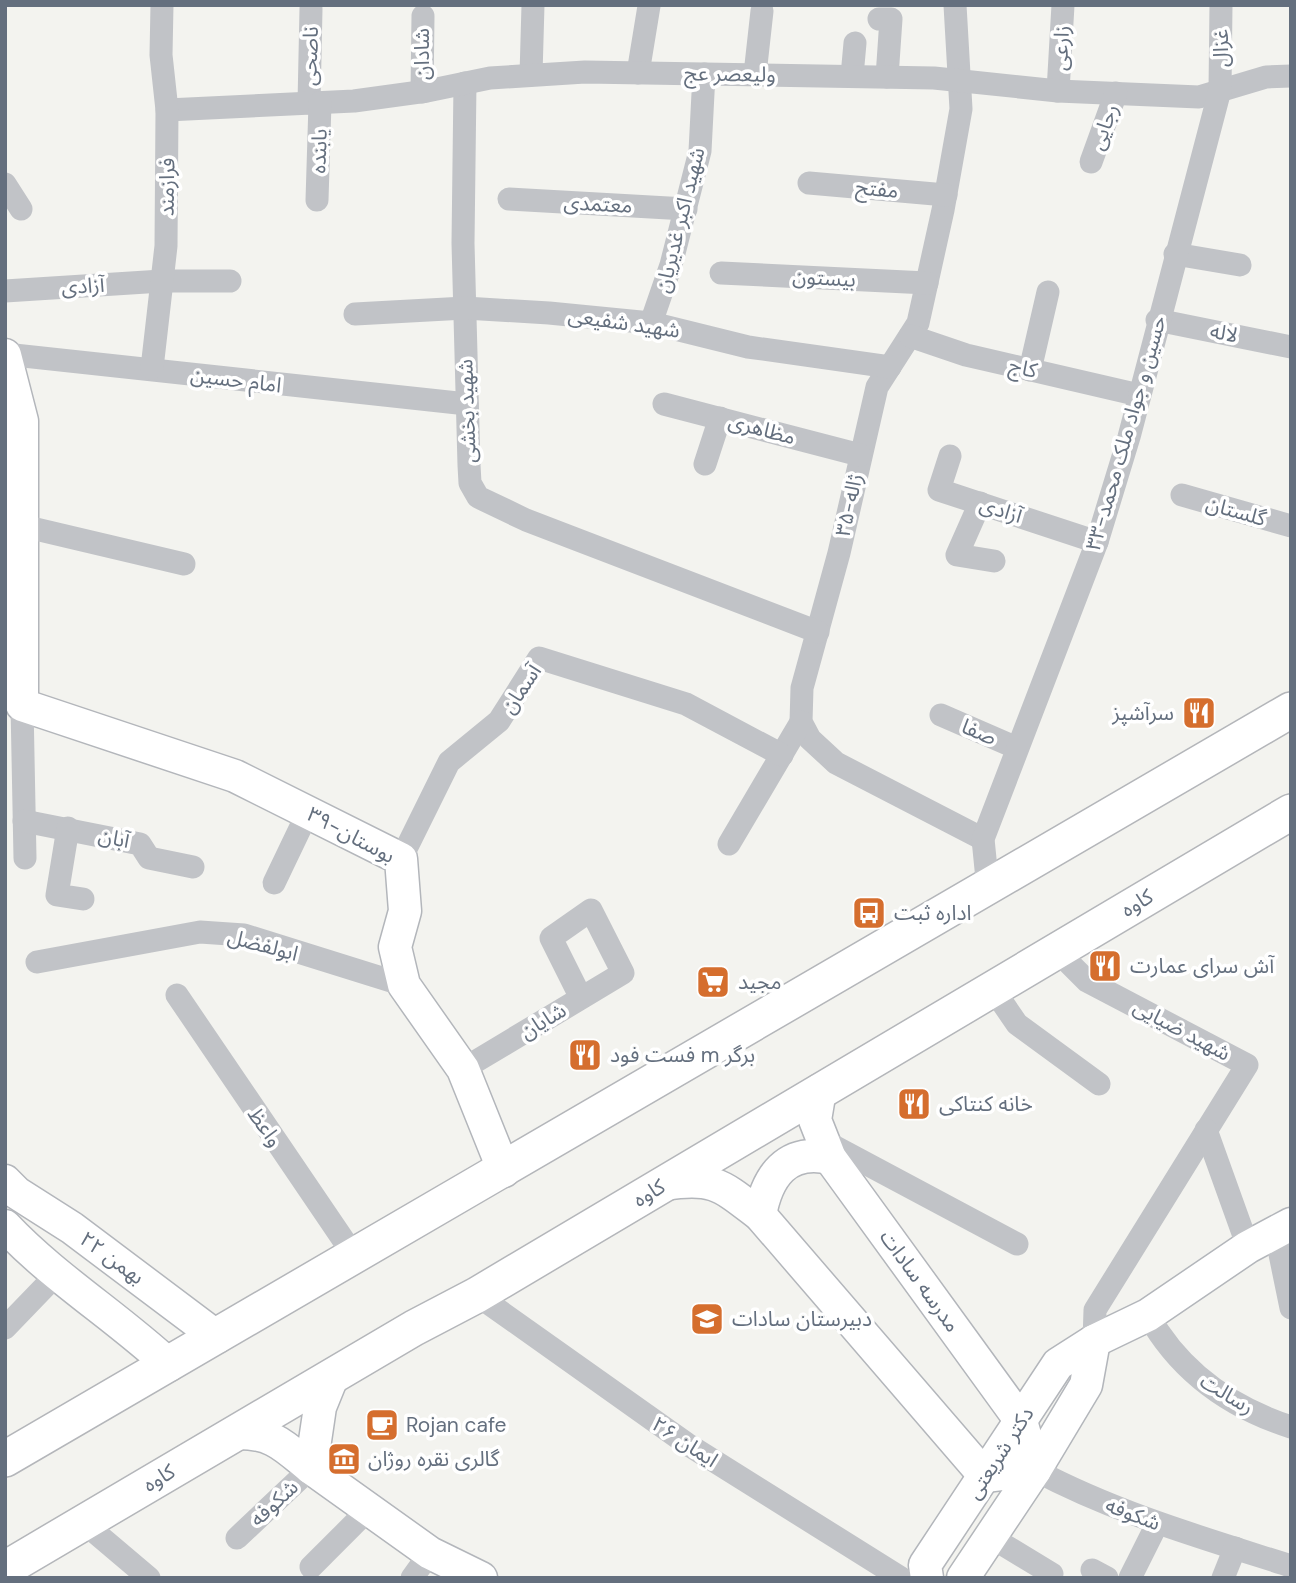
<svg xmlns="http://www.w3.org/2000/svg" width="1296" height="1583" font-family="'DM Sans','Noto Sans Arabic',sans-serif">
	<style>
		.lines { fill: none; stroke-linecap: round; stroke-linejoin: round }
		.secondary-casing { stroke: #b3b6bb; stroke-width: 35 }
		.primary-casing { stroke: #b4b6ba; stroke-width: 38 }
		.street { stroke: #c1c3c7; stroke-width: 23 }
		.secondary { stroke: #fff; stroke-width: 32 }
		.primary { stroke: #fff; stroke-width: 35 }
		.labels { text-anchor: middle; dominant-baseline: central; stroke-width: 7; stroke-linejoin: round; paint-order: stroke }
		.street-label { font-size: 21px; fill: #646f7e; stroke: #fff }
		.poi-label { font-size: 21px; fill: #646f7e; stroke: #fff; text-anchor: start }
	</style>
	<rect width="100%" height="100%" fill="#f3f3ef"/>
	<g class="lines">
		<defs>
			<g id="secondary">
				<path d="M5 355 22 421V705L235 776 401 859 405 911 395 947 404 985 463 1069 504 1171"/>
				<path d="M5 1181 17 1193 72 1228 217 1337"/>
				<path d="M665 1184C714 1176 722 1186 760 1215L985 1476 1035 1470 1021 1421 830 1158 815 1120 820 1090"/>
				<path d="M760 1215C767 1177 786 1148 830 1158"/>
				<path d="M5 1226C54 1278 116 1316 169 1365"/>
				<path d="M235 1433C273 1432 284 1446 311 1468L320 1407 333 1375"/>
				<path d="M311 1468 430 1553 481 1578"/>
				<path d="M927 1578 925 1565 1058 1364 1094 1341 1148 1315 1248 1247 1291 1224"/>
				<path d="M963 1578 1035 1470 1086 1385 1094 1341"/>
			</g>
			<g id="primary">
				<path d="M5 1459 1291 710"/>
				<path d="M5 1569 414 1328 477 1295 1291 812"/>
			</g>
		</defs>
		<!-- secondary casing -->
		<use href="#secondary" class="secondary-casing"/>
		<!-- primary casing -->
		<use href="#primary" class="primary-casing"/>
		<!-- street -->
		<g class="street">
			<path d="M955 5 961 109 943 210 918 323 877 387 839 553 802 688 801 722 810 739 836 763 983 839"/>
			<path d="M879 19H891L887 77"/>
			<path d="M638 73 649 6"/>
			<path d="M755 74 762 11"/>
			<path d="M531 75 533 5"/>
			<path d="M852 76 855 43"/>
			<path d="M465 83 463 243 469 465 470 483 478 497 526 520 818 632"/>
			<path d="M1058 91 1063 5"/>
			<path d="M422 92 423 16"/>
			<path d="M309 103 311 9"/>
			<path d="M167 110 354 101 427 91 490 78 585 72 934 78 1058 91 1199 97 1266 77 1291 76"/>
			<path d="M1091 162 1116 93"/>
			<path d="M809 183 946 195"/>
			<path d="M5 184 21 209"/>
			<path d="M509 199 686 209"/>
			<path d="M317 200 320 103"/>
			<path d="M1175 254 1240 265"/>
			<path d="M721 273 927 283"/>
			<path d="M5 291 162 281H230"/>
			<path d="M355 314 465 308 549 313 651 323 748 347 890 367"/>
			<path d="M1157 320 1291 347"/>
			<path d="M651 323 671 265 700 151 704 74"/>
			<path d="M910 336 966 355 1139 395"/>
			<path d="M5 354 467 404"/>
			<path d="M152 368 166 246 167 110 161 55 162 5"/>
			<path d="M1030 370 1048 292"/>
			<path d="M664 404 860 455"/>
			<path d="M950 456 939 490 1097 542"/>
			<path d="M705 464 720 418"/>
			<path d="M1182 495 1291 526"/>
			<path d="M980 503 957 555 994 561"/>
			<path d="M23 526 184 564"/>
			<path d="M22 705 25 858"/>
			<path d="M941 715 1017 748"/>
			<path d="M24 821 140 844 149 858 193 867"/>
			<path d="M68 828 57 895 83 899"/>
			<path d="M729 844 801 722"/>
			<path d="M401 859 449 762 499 721 539 658 686 704 782 755"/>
			<path d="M274 883 308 812"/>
			<path d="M988 889 983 839 1097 542 1129 437 1220 90 1221 5"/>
			<path d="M1057 951 1087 981 1247 1065 1095 1310 1094 1341"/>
			<path d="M37 962 200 932 244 935 404 985"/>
			<path d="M993 989 1017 1024 1099 1084"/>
			<path d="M177 995 355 1257"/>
			<path d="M463 1069 623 973 591 910 551 938 581 998"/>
			<path d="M1206 1130 1248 1247"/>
			<path d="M822 1140 1017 1244"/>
			<path d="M1275 1230 1291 1308"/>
			<path d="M477 1295 687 1444 901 1578"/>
			<path d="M1148 1315C1180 1372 1229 1407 1291 1427"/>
			<path d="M5 1328 58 1273"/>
			<path d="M1035 1470C1116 1513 1203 1538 1291 1566"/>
			<path d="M84 1523 149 1578"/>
			<path d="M989 1536 1052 1574"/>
			<path d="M237 1538 311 1468"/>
			<path d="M311 1567 367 1511"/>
			<path d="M1092 1570 1107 1578"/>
			<path d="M412 1578 430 1553"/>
			<path d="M1130 1578 1157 1524"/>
			<path d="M1223 1578 1235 1548"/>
		</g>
		<!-- secondary -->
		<use href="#secondary" class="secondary"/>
		<!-- primary -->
		<use href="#primary" class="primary"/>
	</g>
	<!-- icons -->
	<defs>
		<symbol id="restaurant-square" viewBox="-11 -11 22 22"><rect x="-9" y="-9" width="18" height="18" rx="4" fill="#d56e2e" stroke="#fff"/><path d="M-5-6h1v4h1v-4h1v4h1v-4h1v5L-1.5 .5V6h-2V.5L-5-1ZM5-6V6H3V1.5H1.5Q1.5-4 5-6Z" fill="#fff"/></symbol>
		<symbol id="bus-square" viewBox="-11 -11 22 22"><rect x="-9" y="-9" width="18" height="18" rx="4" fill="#d56e2e" stroke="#fff"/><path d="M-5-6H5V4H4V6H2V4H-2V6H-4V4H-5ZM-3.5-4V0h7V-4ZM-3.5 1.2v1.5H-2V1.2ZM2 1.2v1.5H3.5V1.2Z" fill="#fff"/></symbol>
		<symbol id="supermarket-square" viewBox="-11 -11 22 22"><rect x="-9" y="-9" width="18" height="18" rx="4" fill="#d56e2e" stroke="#fff"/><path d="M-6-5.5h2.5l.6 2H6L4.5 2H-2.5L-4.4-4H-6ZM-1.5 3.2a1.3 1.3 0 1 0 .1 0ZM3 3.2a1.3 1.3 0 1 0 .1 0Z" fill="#fff"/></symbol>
		<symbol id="school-square" viewBox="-11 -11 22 22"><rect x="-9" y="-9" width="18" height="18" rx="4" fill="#d56e2e" stroke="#fff"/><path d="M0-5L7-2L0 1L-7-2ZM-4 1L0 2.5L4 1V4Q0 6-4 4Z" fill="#fff"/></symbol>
		<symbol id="cafe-square" viewBox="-11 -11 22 22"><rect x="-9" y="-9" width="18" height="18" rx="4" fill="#d56e2e" stroke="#fff"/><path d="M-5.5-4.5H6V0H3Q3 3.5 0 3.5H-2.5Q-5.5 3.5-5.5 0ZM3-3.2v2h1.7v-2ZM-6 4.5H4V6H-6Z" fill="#fff"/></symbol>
		<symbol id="museum-square" viewBox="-11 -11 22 22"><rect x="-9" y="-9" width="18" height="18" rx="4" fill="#d56e2e" stroke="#fff"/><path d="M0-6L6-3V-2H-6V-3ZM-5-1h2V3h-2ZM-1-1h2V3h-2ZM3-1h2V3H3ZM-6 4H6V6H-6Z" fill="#fff"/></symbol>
	</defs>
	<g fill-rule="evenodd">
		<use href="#restaurant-square" x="1180" y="694" width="38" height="38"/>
		<use href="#bus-square" x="850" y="894" width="38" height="38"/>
		<use href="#restaurant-square" x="1086" y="947" width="38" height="38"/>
		<use href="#supermarket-square" x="694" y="963" width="38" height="38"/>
		<use href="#restaurant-square" x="566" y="1036" width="38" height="38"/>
		<use href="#restaurant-square" x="895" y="1085" width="38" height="38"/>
		<use href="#school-square" x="688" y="1300" width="38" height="38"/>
		<use href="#cafe-square" x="363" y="1406" width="38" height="38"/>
		<use href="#museum-square" x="325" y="1440" width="38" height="38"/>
	</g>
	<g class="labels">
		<!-- street labels -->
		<g class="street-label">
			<text transform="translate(1061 48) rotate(-87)">زارعی</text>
			<text transform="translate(1221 48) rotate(-90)">غزال</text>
			<text transform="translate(422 54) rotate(-90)">شادان</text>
			<text transform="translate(310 56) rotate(-88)">ناصحی</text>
			<text transform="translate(730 74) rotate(1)">ولیعصر عج</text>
			<text transform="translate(1104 127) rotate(-70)">رجایی</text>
			<text transform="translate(319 151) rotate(-88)">یابنده</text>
			<text transform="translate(167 187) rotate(-89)">فرازمند</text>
			<text transform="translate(877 189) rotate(5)">مفتح</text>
			<text transform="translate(598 204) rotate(3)">معتمدی</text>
			<text transform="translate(680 220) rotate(-76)">شهید اکبر غدیریان</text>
			<text transform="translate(824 278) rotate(3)">بیستون</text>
			<text transform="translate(83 286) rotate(-3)">آزادی</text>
			<text transform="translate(624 323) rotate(8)">شهید شفیعی</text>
			<text transform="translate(1224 333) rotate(11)">لاله</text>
			<text transform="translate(1023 368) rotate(13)">کاج</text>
			<text transform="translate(236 380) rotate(7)">امام حسین</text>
			<text transform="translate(467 411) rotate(-92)">شهید بخشی</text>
			<text transform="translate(762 429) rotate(15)">مظاهری</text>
			<text transform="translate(1126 433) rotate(-74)">۳۳-حسین و جواد ملک محمد</text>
			<text transform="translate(849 505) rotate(-78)">۳۵-ژاله</text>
			<text transform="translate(1001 510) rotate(18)">آزادی</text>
			<text transform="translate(1236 511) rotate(16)">گلستان</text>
			<text transform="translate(521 689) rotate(-56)">آسمان</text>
			<text transform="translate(979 732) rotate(23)">صفا</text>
			<text transform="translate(351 835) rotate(28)">۳۹-بوستان</text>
			<text transform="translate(114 838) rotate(12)">آبان</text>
			<text transform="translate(1137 903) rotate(-31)">کاوه</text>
			<text transform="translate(263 945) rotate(15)">ابولفضل</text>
			<text transform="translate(543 1021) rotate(-31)">شایان</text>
			<text transform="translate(1182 1030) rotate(28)">شهید ضیایی</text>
			<text transform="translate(265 1127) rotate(55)">واعظ</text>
			<text transform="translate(649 1193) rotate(-31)">کاوه</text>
			<text transform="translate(112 1258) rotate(36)">۲۲ بهمن</text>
			<text transform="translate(920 1281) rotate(54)">مدرسه سادات</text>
			<text transform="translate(1227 1394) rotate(31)">رسالت</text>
			<text transform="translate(685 1442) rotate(33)">۲۶ ایمان</text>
			<text transform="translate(1000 1453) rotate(-57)">دکتر شریعتی</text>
			<text transform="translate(159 1478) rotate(-31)">کاوه</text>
			<text transform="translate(274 1503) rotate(-43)">شکوفه</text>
			<text transform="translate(1133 1514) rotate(21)">شکوفه</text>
		</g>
		<!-- poi labels -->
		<g class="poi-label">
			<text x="1174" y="713" text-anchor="end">سرآشپز</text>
			<text x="894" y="913">اداره ثبت</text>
			<text x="1130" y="966">آش سرای عمارت</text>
			<text x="738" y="982">مجید</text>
			<text x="610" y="1055">فست فود m برگر</text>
			<text x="939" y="1104">خانه کنتاکی</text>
			<text x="732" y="1319">دبیرستان سادات</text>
			<text x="406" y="1425">Rojan cafe</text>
			<text x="368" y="1459">گالری نقره روژان</text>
		</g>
	</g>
	<!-- border -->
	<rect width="1296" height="1583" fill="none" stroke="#646f7e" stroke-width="14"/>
</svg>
